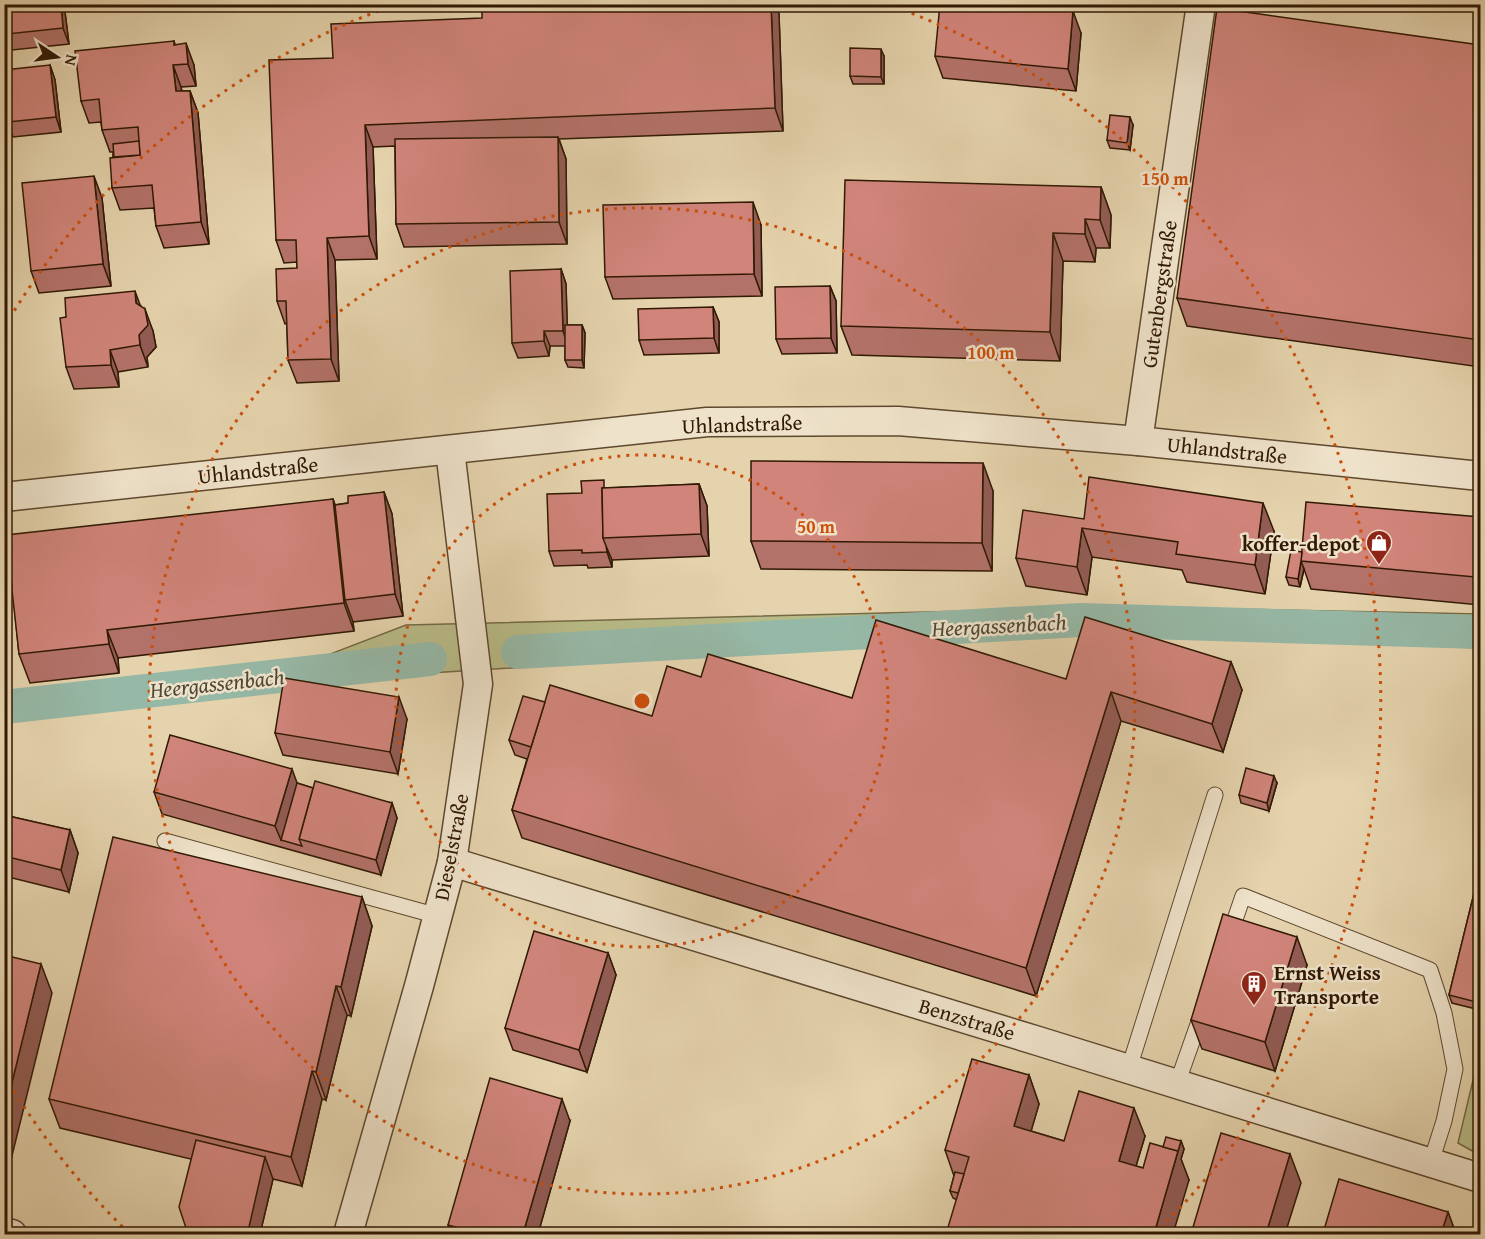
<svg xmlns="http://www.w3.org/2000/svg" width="1485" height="1239" font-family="'Gentium Book Plus',serif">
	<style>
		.green { fill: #b8bb87; stroke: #746a46; stroke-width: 1.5 }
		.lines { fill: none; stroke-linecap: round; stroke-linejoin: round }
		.canal { stroke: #96b8a6; stroke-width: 34 }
		.service-casing { stroke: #5e482e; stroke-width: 17 }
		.minor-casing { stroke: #5e482e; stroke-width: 31 }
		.service { stroke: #eee2ca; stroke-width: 15 }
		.minor { stroke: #eee2ca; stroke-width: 28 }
		.wall { fill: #b37269; stroke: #311904; stroke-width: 1.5 }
		.shaded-wall { fill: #925c55; stroke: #311904; stroke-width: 1.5 }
		.building { fill: #d0847a; stroke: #311904; stroke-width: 1.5 }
		.ring { fill: none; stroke: #cd4f0b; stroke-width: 3; stroke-dasharray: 3 6 }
		.labels { text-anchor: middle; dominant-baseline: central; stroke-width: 5; stroke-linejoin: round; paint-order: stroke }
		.street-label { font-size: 21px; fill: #311904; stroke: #eee2ca }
		.poi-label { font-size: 21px; font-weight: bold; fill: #311904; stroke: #eee2ca; text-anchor: end }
		.water-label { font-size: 22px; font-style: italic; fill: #4f4935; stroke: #eee2ca }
		.centre { fill: #cd4f0b; stroke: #eee2ca; stroke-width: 3 }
		.ring-label { font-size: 18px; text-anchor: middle; font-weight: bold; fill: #cd4f0b; stroke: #eee2ca; stroke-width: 5; stroke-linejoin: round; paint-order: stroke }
	</style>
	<rect width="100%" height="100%" fill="#e5d3ad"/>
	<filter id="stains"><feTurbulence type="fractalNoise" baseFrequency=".00333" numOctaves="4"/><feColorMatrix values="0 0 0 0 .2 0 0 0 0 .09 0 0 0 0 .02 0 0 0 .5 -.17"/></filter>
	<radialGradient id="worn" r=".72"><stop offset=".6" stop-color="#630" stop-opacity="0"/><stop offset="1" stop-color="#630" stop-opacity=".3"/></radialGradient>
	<!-- green -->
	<g class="green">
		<path d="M1128 607 1480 614V648L1093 632 252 684 406 625Z"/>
		<path d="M1480 1051V1134L1476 1153 1458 1143Z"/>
	</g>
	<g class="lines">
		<!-- canal -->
		<g class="canal">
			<path d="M518 652 1081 620 1480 632"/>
			<path d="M4 707 430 659"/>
		</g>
		<defs>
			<g id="service">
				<path d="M165 841 438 916"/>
				<path d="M1229 937 1243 896 1430 970 1444 1013 1455 1069 1444 1121 1431 1162"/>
				<path d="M1130 1069V1065L1215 795"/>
				<path d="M1177 1084 1202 1013"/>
			</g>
			<g id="minor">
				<path d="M1138 441 1201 4"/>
				<path d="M4 497 707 422 898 421 1138 441 1480 476"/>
				<path d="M452 862 1038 1041 1480 1178"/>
				<path d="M4 1232 12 1234"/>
				<path d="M348 1234 419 986 452 862 478 684 450 450"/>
			</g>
		</defs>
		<!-- service casing -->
		<use href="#service" class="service-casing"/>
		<!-- minor casing -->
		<use href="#minor" class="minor-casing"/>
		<!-- service -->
		<use href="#service" class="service"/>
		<!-- minor -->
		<use href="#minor" class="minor"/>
	</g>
	<!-- wall -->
	<g class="wall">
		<path d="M4 4H64L69 44 12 50 7 34Z"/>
		<path d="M779 14 783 131 559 139 566 159 567 244 404 247 396 224 395 146 373 147 377 259 335 260 339 381 297 383 288 360 287 323 285 324 277 301 297 268V262L284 263 276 240 333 58Z"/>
		<path d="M1081 33 1076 91 943 78 935 56Z"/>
		<path d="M174 41 175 44 194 65 196 86 181 87 182 91H190L198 113 209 244 164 248 156 226 154 208 120 210 112 188 113 152H110L102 130 101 122 89 123 81 101Z"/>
		<path d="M1480 45V367L1187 326 1177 298Z"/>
		<path d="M884 56V84H853L850 76Z"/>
		<path d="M50 65 55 80 61 132 13 137 8 122Z"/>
		<path d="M1133 125 1130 150 1110 148 1107 140Z"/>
		<path d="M1101 187 1111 215 1110 248H1096L1095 262 1063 261 1060 361 852 355 841 326Z"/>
		<path d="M102 198 111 286 39 293 31 271Z"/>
		<path d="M761 225 762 296 613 299 605 277Z"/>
		<path d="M561 269 566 284 567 325H582L585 333 584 368 568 367 565 360V346H550L549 356 518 358 512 343Z"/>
		<path d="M830 286 836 301 837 353 782 354 776 339Z"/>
		<path d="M141 306 153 331 156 347 147 357 148 367 118 372 119 387 74 389 66 367Z"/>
		<path d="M713 307 719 322V353L644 355 639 340Z"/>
		<path d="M699 484 707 506 709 556 612 560V567L588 568 587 565 554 566 549 551 582 493 607 488Z"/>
		<path d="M993 491 992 571 761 569 751 541Z"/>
		<path d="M384 492 392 514 403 616 353 622 354 631 118 658 119 673 30 683 19 654 13 594 4 595V557L333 499 335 505 348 503Z"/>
		<path d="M1480 517V605L1311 589 1304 569 1300 587 1289 585 1286 577 1302 552Z"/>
		<path d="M1084 519 1274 531 1265 594 1187 582 1182 570 1092 557 1087 595 1026 586 1016 558Z"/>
		<path d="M1231 662 1242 690 1223 752 1121 721 1036 996 522 838 512 810 527 759 515 755 509 740 545 702 652 716 701 677 852 698 1066 679Z"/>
		<path d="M407 719 398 774 283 755 275 733Z"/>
		<path d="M297 783 313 788 392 803 397 818 381 875 162 814 154 792Z"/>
		<path d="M1277 783 1269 811 1241 803 1239 795Z"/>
		<path d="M4 815 70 830 78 853 69 892 4 876Z"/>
		<path d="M1480 869V1010L1452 1003 1449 995Z"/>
		<path d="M362 897 372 926 351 1016 347 1015 326 1100 322 1099 302 1186 273 1179 260 1234H188L191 1159 60 1128 49 1099Z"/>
		<path d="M608 953 616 975 587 1072 513 1050 505 1028Z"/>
		<path d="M1307 965 1275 1071 1202 1049 1191 1020Z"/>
		<path d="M1029 1075 1039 1104 1031 1131 1064 1141 1145 1136 1136 1166 1143 1168 1163 1147 1181 1141 1184 1149 1181 1159 1189 1180 957 1200 953 1198 950 1191 954 1176 945 1150Z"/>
		<path d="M570 1121 538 1234H452L448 1225Z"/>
		<path d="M1448 1212 1456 1234H1325L1324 1230Z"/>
	</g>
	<!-- shaded-wall -->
	<g class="shaded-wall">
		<path d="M61 4H64L69 44 63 28Z"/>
		<path d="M771 4H775L779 14 783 131 775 108Z"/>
		<path d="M1073 11 1081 33 1076 91 1068 69Z"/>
		<path d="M186 43 194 65 196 86 188 64Z"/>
		<path d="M881 49 884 56V84L881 77Z"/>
		<path d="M50 65 55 80 61 132 56 117Z"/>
		<path d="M173 65 181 87 184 113 176 91Z"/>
		<path d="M190 91 198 113 209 244 201 222Z"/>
		<path d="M1130 117 1133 125 1130 150 1127 143Z"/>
		<path d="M365 125 373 147 377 259 369 236Z"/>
		<path d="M558 137 566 159 567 244 559 222Z"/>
		<path d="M94 176 102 198 111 286 103 264Z"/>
		<path d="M1101 187 1111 215 1110 248 1100 220Z"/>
		<path d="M753 202 761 225 762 296 754 274Z"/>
		<path d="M1085 219 1096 248 1095 262 1085 234Z"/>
		<path d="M1053 233 1063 261 1060 361 1050 332Z"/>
		<path d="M327 238 335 260 339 381 331 359Z"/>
		<path d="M561 269 566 284 568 346 563 331Z"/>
		<path d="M830 286 836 301 837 353 831 338Z"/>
		<path d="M135 291 143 313 136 303Z"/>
		<path d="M713 307 719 322V353L714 338Z"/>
		<path d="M145 309 153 331 156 347 147 357 148 367 140 345 139 335Z"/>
		<path d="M582 325 585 333 584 368 582 360Z"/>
		<path d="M544 331 550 346 549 356 544 341Z"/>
		<path d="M110 350 118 372 119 387 111 365Z"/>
		<path d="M983 463 993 491 992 571 982 543Z"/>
		<path d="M699 484 707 506 709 556 701 534Z"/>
		<path d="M384 492 392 514 403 616 395 594Z"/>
		<path d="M333 499 343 527 345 600 353 622 354 631 344 603Z"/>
		<path d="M1263 503 1274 531 1265 594 1255 565Z"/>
		<path d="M1082 528 1092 557 1087 595 1077 567Z"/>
		<path d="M1480 534V593L1475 577Z"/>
		<path d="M606 546 612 560V567L607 552Z"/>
		<path d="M1301 561 1304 569 1300 587 1298 579Z"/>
		<path d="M107 630 118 658 119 673 109 644Z"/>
		<path d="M1231 662 1242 690 1223 752 1212 724Z"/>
		<path d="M1111 692 1121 721 1036 996 1026 968Z"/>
		<path d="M399 697 407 719 398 774 390 752Z"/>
		<path d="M292 769 300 791 281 840 275 826Z"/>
		<path d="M1274 776 1277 783 1269 811 1267 803Z"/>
		<path d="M392 803 397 818 381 875 376 860Z"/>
		<path d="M70 830 78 853 69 892 61 870Z"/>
		<path d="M362 897 372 926 351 1016 341 987Z"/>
		<path d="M1297 937 1307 965 1275 1071 1265 1042Z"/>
		<path d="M608 953 616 975 587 1072 579 1050Z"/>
		<path d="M41 964 52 993 7 1176 4 1170V1115Z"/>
		<path d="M336 986 347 1015 326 1100 316 1072Z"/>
		<path d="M312 1071 322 1099 302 1186 291 1157Z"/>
		<path d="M1029 1075 1039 1104 1024 1155 1014 1126Z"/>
		<path d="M562 1099 570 1121 538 1234H523Z"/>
		<path d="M1134 1108 1145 1136 1129 1189 1119 1161Z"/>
		<path d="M1181 1141 1184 1149 1181 1159 1189 1180 1173 1234H1154Z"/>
		<path d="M1290 1154 1301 1183 1285 1234H1266Z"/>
		<path d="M265 1157 273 1179 260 1234H241Z"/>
		<path d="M1448 1212 1456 1234H1441Z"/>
	</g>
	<!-- building -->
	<g class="building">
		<path d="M4 4H61L63 28 7 34Z"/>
		<path d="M482 4H771L775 108 365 125 369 236 327 238 331 359 288 360 286 301H277L276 269 297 268 296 240H276L269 60 333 58 331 24 482 18Z"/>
		<path d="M940 4H1001L1073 11 1068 69 935 56Z"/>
		<path d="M1217 8 1480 45V340L1177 298Z"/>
		<path d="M174 41V45L186 43 188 64 173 65 176 91H190L201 222 156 226 152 185 112 188 110 158 140 155 138 127 102 130 99 99 81 101 75 51Z"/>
		<path d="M850 48 881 49V77L850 76Z"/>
		<path d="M50 65 56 117 8 122 4 92V70Z"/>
		<path d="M1110 115 1130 117 1127 143 1107 140Z"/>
		<path d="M558 137 559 222 396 224 395 139Z"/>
		<path d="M139 141 140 155 114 157 113 144Z"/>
		<path d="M94 176 103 264 31 271 22 183Z"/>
		<path d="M845 180 1101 187 1100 220 1085 219V234L1053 233 1050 332 841 326Z"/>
		<path d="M753 202 754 274 605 277 603 205Z"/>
		<path d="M561 269 563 331H544V341L512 343 510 271Z"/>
		<path d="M830 286 831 338 776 339 775 287Z"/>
		<path d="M135 291 136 303 145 309 148 325 139 335 140 345 110 350 111 365 66 367 60 318 66 317 65 298Z"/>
		<path d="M713 307 714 338 639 340 638 309Z"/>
		<rect x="565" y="325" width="17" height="35"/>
		<path d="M751 461 983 463 982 543 751 541Z"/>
		<path d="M1089 477 1263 503 1255 565 1176 554 1178 542 1082 528 1077 567 1016 558 1023 510 1084 519Z"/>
		<path d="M604 480V488H602L603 538 606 546 607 552 582 553V550L549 551 547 494 582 493 581 481Z"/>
		<path d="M699 484 701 534 603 538 602 488Z"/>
		<path d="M384 492 395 594 345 600 335 505 348 503V496Z"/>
		<path d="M333 499 344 603 107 630 109 644 19 654 6 535Z"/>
		<path d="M1306 502 1480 517V534L1475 577 1301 561Z"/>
		<path d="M1291 550 1302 552 1301 561 1298 579 1286 577Z"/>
		<path d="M4 557H8L12 586 4 587Z"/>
		<path d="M1085 617 1231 662 1212 724 1111 692 1026 968 512 810 550 685 652 716 667 666 701 677 708 654 852 698 876 620 1066 679Z"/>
		<path d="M284 678 399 697 390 752 275 733Z"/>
		<path d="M523 696 545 702 531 747 509 740Z"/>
		<path d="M170 735 292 769 275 826 154 792Z"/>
		<path d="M1246 768 1274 776 1267 803 1239 795Z"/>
		<path d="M315 781 392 803 376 860 299 839Z"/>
		<path d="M297 783 313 788 299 839 302 846 281 840Z"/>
		<path d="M4 815 70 830 61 870 4 856Z"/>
		<path d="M113 837 362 897 341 987 336 986 316 1072 312 1071 291 1157 49 1099Z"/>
		<path d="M1480 869V1003L1449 995Z"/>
		<path d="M1223 914 1297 937 1265 1042 1191 1020Z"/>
		<path d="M534 931 608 953 579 1050 505 1028Z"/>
		<path d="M4 955 41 964 4 1115Z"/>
		<path d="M972 1059 1029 1075 1014 1126 1064 1141 1079 1091 1134 1108 1119 1161 1143 1168 1150 1143 1178 1151 1154 1234H946L969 1157 945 1150Z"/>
		<path d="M490 1078 562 1099 523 1234H481L448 1225Z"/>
		<path d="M1221 1133 1290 1154 1266 1234H1191Z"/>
		<path d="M1166 1137 1181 1141 1178 1151 1163 1147Z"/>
		<path d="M196 1140 265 1157 249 1227 241 1234H188L179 1207Z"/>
		<path d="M955 1172 964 1174 958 1193 950 1191Z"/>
		<path d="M1339 1179 1448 1212 1441 1234H1338L1324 1230Z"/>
		<path d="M893 1231 906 1234H892Z"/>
	</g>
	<!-- distance rings -->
	<g class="ring">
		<circle cx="642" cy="701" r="246"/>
		<circle cx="642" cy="701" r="493"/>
		<path d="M129 1233A739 739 0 0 1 5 1076M5 326A739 739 0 0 1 389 7M895 7A739 739 0 0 1 1155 1233"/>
	</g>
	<!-- icons -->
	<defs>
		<symbol id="shop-pin" viewBox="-11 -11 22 30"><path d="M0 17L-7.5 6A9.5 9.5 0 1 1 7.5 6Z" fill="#8f2418" stroke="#eee2ca"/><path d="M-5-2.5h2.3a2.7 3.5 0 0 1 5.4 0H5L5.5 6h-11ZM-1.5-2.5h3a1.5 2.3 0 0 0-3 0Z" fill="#fff"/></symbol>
		<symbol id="building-pin" viewBox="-11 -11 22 30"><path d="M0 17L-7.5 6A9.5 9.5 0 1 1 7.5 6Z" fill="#8f2418" stroke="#eee2ca"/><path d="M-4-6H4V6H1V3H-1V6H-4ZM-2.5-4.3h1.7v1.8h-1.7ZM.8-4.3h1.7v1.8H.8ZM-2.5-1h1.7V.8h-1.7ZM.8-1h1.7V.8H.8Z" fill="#fff"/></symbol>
	</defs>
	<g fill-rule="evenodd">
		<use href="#shop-pin" x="1364" y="528" width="30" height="40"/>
		<use href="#building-pin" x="1239" y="969" width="30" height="40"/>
	</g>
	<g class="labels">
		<!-- street labels -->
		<g class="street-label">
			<text transform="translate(1159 294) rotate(-82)">Gutenbergstraße</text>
			<text transform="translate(742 424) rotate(-2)">Uhlandstraße</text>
			<text transform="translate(1227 450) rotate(6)">Uhlandstraße</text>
			<text transform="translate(258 470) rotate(-6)">Uhlandstraße</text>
			<text transform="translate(451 847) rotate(-79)">Dieselstraße</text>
			<text transform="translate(967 1019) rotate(17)">Benzstraße</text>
		</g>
		<!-- poi labels -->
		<g class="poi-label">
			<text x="1360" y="543">koffer-depot</text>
			<text x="1274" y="972" text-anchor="start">Ernst Weiss<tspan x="1274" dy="24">Transporte</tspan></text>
		</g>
		<!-- water labels -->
		<g class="water-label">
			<text transform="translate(999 625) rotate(-3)">Heergassenbach</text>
			<text transform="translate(217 683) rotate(-6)">Heergassenbach</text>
		</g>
	</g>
	<circle cx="642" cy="701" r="9" class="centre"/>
	<g class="ring-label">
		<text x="1165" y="185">150 m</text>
		<text x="991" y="359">100 m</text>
		<text x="816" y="533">50 m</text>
	</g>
	<!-- margin -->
	<rect width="1485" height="1239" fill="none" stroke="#e5d3ad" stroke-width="24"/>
	<rect x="6" y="6" width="1473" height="1227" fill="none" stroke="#311904" stroke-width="3"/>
	<rect x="12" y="12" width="1461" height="1215" fill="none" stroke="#311904" stroke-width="1.5"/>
	<!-- north arrow -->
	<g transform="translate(57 57) rotate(103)" stroke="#eee2ca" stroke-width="4.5" paint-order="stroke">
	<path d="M0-4.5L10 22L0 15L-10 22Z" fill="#311904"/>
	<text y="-9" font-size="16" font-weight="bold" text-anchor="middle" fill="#311904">N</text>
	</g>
	<rect width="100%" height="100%" filter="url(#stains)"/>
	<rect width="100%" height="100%" fill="url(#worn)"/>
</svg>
